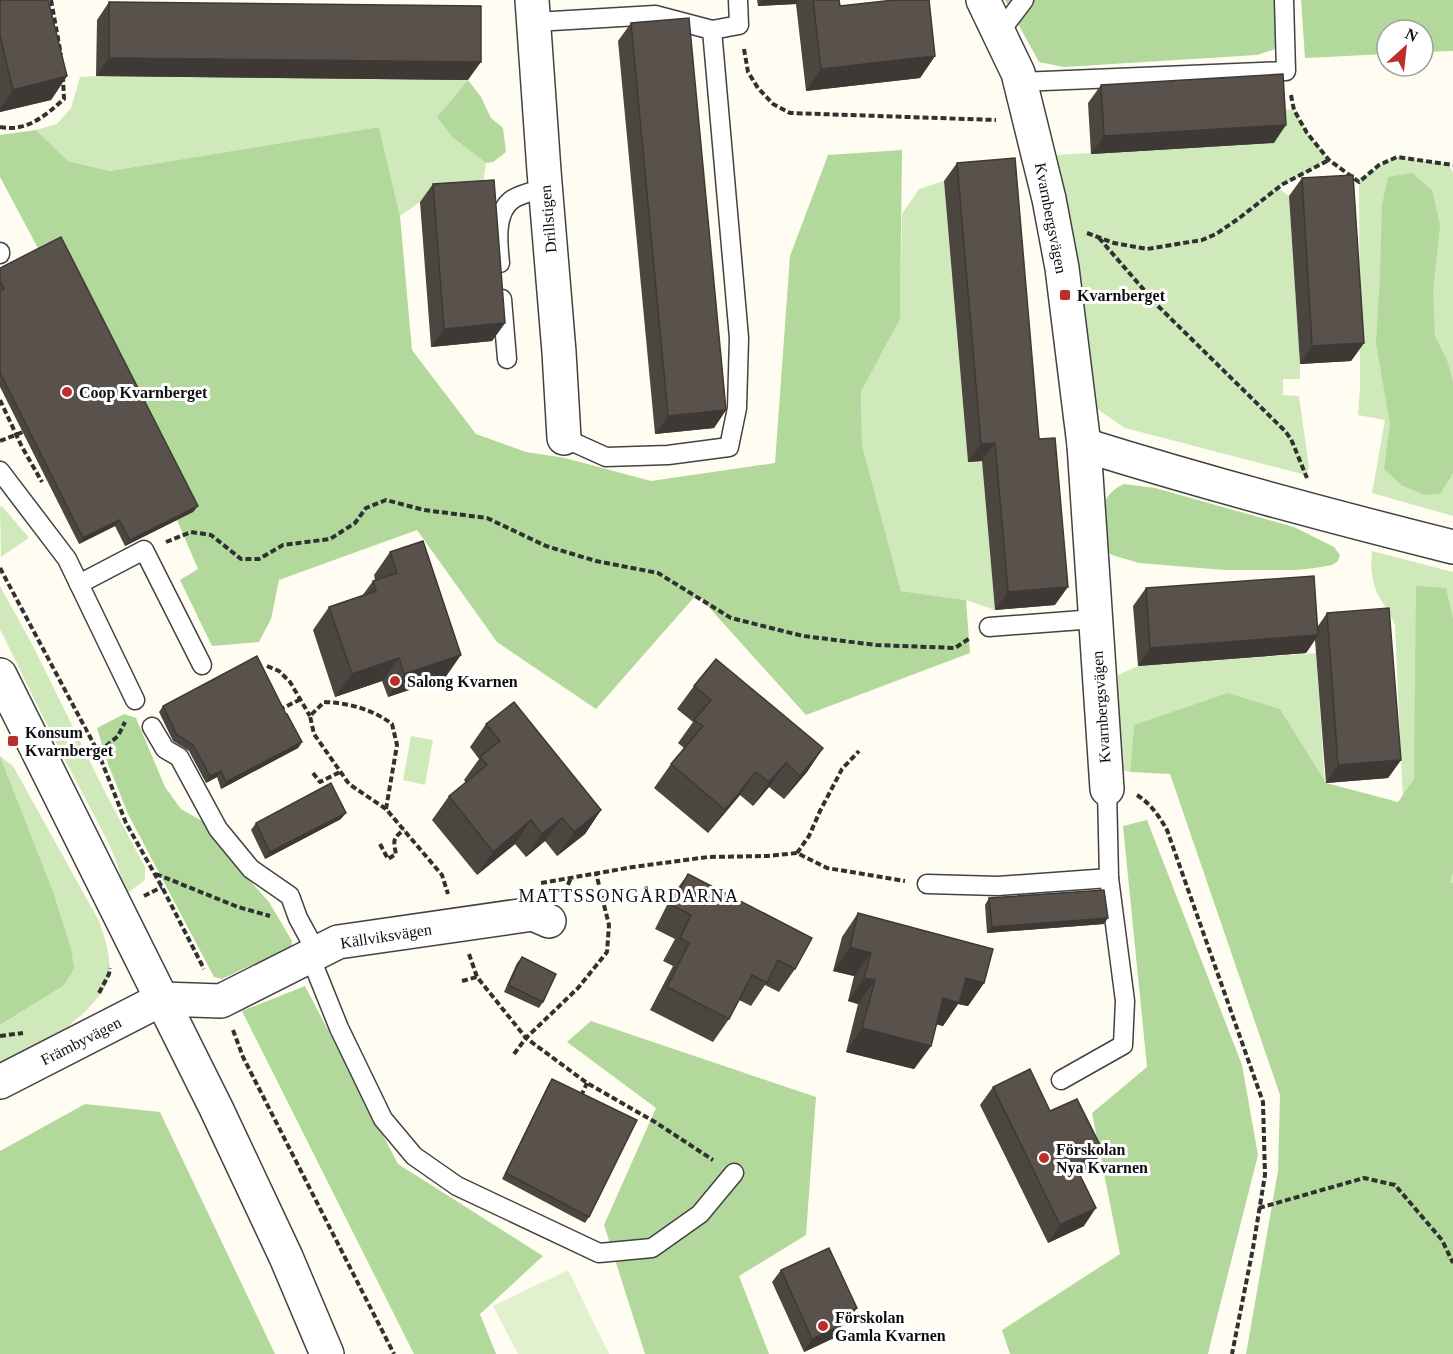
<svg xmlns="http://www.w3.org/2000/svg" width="1453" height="1354" font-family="'Times New Roman',serif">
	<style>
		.green { fill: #d0e9bb }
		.forest { fill: #b2d99b }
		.pitch { fill: #e1f0cd }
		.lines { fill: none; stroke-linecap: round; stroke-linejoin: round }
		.service-casing { stroke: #424242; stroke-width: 21 }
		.minor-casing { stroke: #424242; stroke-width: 36 }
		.tertiary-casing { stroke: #424242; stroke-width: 36 }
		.path { stroke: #313131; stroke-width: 4; stroke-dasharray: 6 3; stroke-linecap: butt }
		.service { stroke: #fff; stroke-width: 18 }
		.minor { stroke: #fff; stroke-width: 33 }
		.tertiary { stroke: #fff; stroke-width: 33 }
		.wall { fill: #4c4641 }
		.shaded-wall { fill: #3e3935 }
		.building { fill: #58514c; stroke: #3e3935; stroke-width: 1.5 }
		.poi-dot { fill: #bd2d29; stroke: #fff; stroke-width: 2 }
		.labels { text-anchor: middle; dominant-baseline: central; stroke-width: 6; stroke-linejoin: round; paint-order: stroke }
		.street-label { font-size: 16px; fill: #0f0f0f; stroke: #fff }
		.poi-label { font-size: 16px; font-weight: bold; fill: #0f0f0f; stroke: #fff; text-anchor: start }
		.neighbourhood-label { font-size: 18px; letter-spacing: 1.5px; fill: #0f0f0f; stroke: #fff }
	</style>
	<rect width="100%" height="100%" fill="#fffdf2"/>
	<!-- green -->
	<g class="green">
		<path d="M96 76 468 80 437 117 452 137 486 163 481 198 420 202 400 216 379 127 110 171 68 161 36 130 57 124 71 108 80 77Z"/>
		<path d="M1272 109 1294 110 1307 133 1329 160 1278 188 1289 196 1300 364V379H1283V395L1299 396 1309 467 1306 475 1125 428 1097 409 1092 394 1054 155 1273 143Z"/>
		<path d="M1397 157 1448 164 1453 172V516L1372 493 1385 420 1358 415 1360 387 1359 182 1379 165Z"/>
		<path d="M944 181 968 462 982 461 995 610 966 600 901 591 862 445 861 392 900 319 902 214 919 189Z"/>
		<path d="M2 506 29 538 1 557 0 507Z"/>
		<path d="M1372 551 1453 572V883L1450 881 1403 803 1395 626C1391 614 1387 610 1381 600 1372 586 1370 568 1372 551Z"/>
		<path d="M0 586 32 644 106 794 145 867V880L126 894 116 861 108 842 51 733 0 629Z"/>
		<path d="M1316 653 1325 783 1280 709 1134 725 1130 772 1117 769 1118 675 1138 666Z"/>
		<path d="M411 736 433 740 425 785 403 780Z"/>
		<path d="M0 756 13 766 99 921C106 942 116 969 104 989 99 997 92 1004 86 1011 79 1018 70 1021 67 1031L0 1065V1025L63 986 51 886Z"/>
	</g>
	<!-- forest -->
	<g class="forest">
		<path d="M1005 0H1275L1278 34 1275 49 1257 55 1064 67 1039 62Z"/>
		<path d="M1301 0H1453V51L1423 52V30H1387V54L1305 58Z"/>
		<path d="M468 80 481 97 491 118 503 128 506 152 493 162 486 163 452 137 437 117Z"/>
		<path d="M379 127 400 216 412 350 476 434 526 452 565 458 651 481 775 463 790 256 828 155 902 150 900 319 861 392 862 445 901 591 966 600 970 653 806 715 697 594 596 709 497 642 417 530 279 580 271 619 259 642 212 646 180 580 198 569 177 520 193 512 40 252 0 177V135L36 130 68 161 110 171Z"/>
		<path d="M1412 173 1432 190 1440 225 1433 292 1435 336 1447 360 1453 382V473L1440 494 1424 495 1401 485 1384 469 1390 424 1376 343 1380 275 1382 205 1388 177Z"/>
		<path d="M1124 484 1155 488 1294 527 1334 547 1340 555 1338 561 1332 565 1315 568 1297 570H1224L1139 563 1112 555 1103 547C1101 522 1096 496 1124 484Z"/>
		<path d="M1416 586 1446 588 1453 619V872L1450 881 1453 883V1354H1246L1278 1171 1280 1095 1170 774 1130 772 1134 725 1228 693 1280 709 1326 783 1398 802 1414 779Z"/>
		<path d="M124 714 136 718 165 787 181 809 209 825 253 884 269 902 292 941 291 951 286 954 247 967 222 979 214 977 128 814 108 764 97 728Z"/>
		<path d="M0 756 51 886 71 948 74 969 63 986 0 1025Z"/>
		<path d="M1147 820 1242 1065 1258 1155 1212 1337 1208 1354H1010L1002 1330 1120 1254 1092 1113 1147 1067 1123 826Z"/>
		<path d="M305 986 398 1164 543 1256 480 1314 496 1354H414L242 1011Z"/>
		<path d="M591 1021 816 1097 806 1235 739 1276 769 1354H645L604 1225 656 1108 567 1042Z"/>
		<path d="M85 1104 160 1112 275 1354H0V1151Z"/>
	</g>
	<!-- pitch -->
	<path class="pitch" d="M568 1270 609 1354H518L493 1306Z"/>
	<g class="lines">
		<defs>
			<g id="service">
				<path d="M535 22 655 15 712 30 739 338 737 408 729 447 668 455 606 457 564 438"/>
				<path d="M712 30 739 25 738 0"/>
				<path d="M999 33 1024 0"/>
				<path d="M1020 82 1286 71 1284 0"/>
				<path d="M0 252V254"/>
				<path d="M500 263C498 243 494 212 513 199 523 193 535 191 546 188"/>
				<path d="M502 299 507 359"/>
				<path d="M0 471 67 559 135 700"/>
				<path d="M79 584 144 550 202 665"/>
				<path d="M989 627 1095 619"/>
				<path d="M152 727 165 749 179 757 218 829 251 869 290 896 298 918 317 953"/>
				<path d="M927 884 998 886 1109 878"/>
				<path d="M310 956 339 1028 383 1119 414 1156 457 1186 599 1253 652 1248 700 1214 734 1173"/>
				<path d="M1061 1080 1123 1045 1125 1001 1109 878 1107 789"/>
			</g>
			<g id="minor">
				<path d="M532 0 544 171 559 352 564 438"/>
				<path d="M983 0 1018 73 1049 199 1062 268 1084 445 1107 789"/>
				<path d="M1084 445C1206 483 1329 516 1453 547"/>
				<path d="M0 1082 162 999 221 1001 338 942 533 914 549 921"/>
			</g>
			<path id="tertiary" d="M0 675 216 1108 286 1257 327 1354"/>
		</defs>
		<!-- service casing -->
		<use href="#service" class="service-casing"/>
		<!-- minor casing -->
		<use href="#minor" class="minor-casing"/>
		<!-- tertiary casing -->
		<use href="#tertiary" class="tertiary-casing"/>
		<!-- path -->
		<g class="path">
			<path d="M51 0 61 55"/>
			<path d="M744 49 748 72 758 88 773 104 790 113 996 120"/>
			<path d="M1291 95 1294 110 1307 133 1329 160 1359 182 1379 165 1397 157 1453 165"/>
			<path d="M0 127C27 132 45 116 64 99L63 78"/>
			<path d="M1087 233 1114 243 1147 249 1202 240 1216 234 1238 219 1283 184 1329 160"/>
			<path d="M1099 238 1157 305 1285 431 1291 439 1307 478"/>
			<path d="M0 400 22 447 42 482"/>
			<path d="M0 441 23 432"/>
			<path d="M166 542 191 532 211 535 241 559H259L283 545 330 539 355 523 366 508 386 500 424 510 487 518 546 546 596 561 658 573 731 618 803 636 876 645 955 648 970 638"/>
			<path d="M0 568 98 752 126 823 162 887 204 969"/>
			<path d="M267 666 279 671 290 682 310 716"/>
			<path d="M279 710 299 700"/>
			<path d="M99 752 118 736 125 722"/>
			<path d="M313 773 320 782 340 772"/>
			<path d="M1137 795C1151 804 1159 816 1167 830L1263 1102 1265 1175 1253 1248 1232 1354"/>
			<path d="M386 809 397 745 392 724C372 709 349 703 324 702L310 716 314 734 349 784 386 809 442 875 448 894"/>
			<path d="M380 844 388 859 396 854C393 840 393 838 404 830"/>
			<path d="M797 853 809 836 820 811 842 769 859 751"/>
			<path d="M156 874 238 907 270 916"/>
			<path d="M541 883 633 867 708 857 767 856 797 853 827 868 905 881"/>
			<path d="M564 893 571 878"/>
			<path d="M144 896 162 887"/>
			<path d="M469 954 477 977 526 1038 587 1083 655 1122 713 1160"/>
			<path d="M462 981 477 977"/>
			<path d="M99 993 109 974 110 968"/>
			<path d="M233 1030 243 1057 394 1354"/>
			<path d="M0 1036 23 1033"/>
			<path d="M514 1054 526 1038 578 988 607 952 609 925 596 873"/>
			<path d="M581 1096 587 1083"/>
			<path d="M1259 1208 1364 1178 1395 1185 1442 1240 1453 1263"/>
		</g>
		<!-- service -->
		<use href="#service" class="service"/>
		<!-- minor -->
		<use href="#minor" class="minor"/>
		<!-- tertiary -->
		<use href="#tertiary" class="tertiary"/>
	</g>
	<!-- wall -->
	<g class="wall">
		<path d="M0 0 67 76 51 100 0 112Z"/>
		<path d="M757 0H839L840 6 935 56 920 78 806 91 796 4 758 6Z"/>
		<path d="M109 2 468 80 96 76 97 20Z"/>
		<path d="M631 23 726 410 714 428 655 434 618 41Z"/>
		<path d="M1101 85 1274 143 1091 154 1088 103Z"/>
		<path d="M957 163 1039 439 1055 605 995 610 982 461 968 462 944 181Z"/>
		<path d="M1302 178 1364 343 1351 361 1300 364 1289 196Z"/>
		<path d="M433 184 505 323 492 341 431 347 420 202Z"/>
		<path d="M0 268 198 506 193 512 125 546 115 526 79 544 0 387Z"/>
		<path d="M390 552 445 678 388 697 382 681 335 697 313 630 329 607 362 596 373 581 375 580 374 575Z"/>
		<path d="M1146 588 1318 626 1327 613 1401 760 1388 778 1326 783 1315 640 1306 653 1138 666 1133 606Z"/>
		<path d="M694 686 823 748 807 772 784 799 769 787 753 806 740 795 708 833 654 788 671 764 684 748 678 743 693 722 677 709Z"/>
		<path d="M163 706 286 714 302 742 298 748 221 789 217 777 206 783 189 751 173 741 159 712Z"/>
		<path d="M486 724 601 810 585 834 557 856 545 841 526 857 515 844 477 875 432 820 449 796 466 783 464 780 479 759 470 747Z"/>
		<path d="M341 819 265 859 251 830 256 823Z"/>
		<path d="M688 874 795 969 779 992 765 985 751 1006 739 1000 729 1019 713 1042 650 1010 673 966 663 961 675 939 655 929 671 897Z"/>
		<path d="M989 898 1104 924 987 933 985 905Z"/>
		<path d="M858 913 984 983 968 1006 958 1004 943 1026 936 1024 931 1046 914 1069 846 1052 858 1004 848 1001 854 976 833 971 842 937Z"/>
		<path d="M522 957 543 1002 539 1008 504 992 517 963Z"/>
		<path d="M552 1079 589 1217 585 1223 502 1179 548 1085Z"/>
		<path d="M993 1087 1050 1111 1090 1169 1080 1174 1084 1226 1048 1243 980 1105Z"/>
		<path d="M781 1270 848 1320 842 1323V1325L834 1338 804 1352 772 1282Z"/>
	</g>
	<!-- shaded-wall -->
	<g class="shaded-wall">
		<path d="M762 0H798L796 4 758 6Z"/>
		<path d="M935 56 920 78 806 91 821 69Z"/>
		<path d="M109 58 481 62 468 80 96 76Z"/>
		<path d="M67 76 51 100 0 112V109L13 90Z"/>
		<path d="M1286 125 1274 143 1091 154 1104 136Z"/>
		<path d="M505 323 492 341 431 347 444 329Z"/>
		<path d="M1364 343 1351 361 1300 364 1312 346Z"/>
		<path d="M726 410 714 428 655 434 668 416Z"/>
		<path d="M995 443 982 461 968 462 981 444Z"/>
		<path d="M198 506 193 512 125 546 130 540Z"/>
		<path d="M119 520 115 526 79 544 83 538Z"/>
		<path d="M1068 587 1055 605 995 610 1008 592Z"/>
		<path d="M1318 635 1306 653 1138 666 1150 648Z"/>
		<path d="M461 655 445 678 388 697 404 674Z"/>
		<path d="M399 658 382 681 335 697 352 674Z"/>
		<path d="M302 742 298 748 221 789 226 782Z"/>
		<path d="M823 748 807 772 784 799 800 776Z"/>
		<path d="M1401 760 1388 778 1326 783 1338 765Z"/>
		<path d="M786 763 769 787 753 806 769 782Z"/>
		<path d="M221 771 217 777 206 783 210 776Z"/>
		<path d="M756 772 740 795 708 833 725 810Z"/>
		<path d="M601 810 585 834 557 856 574 832Z"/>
		<path d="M346 813 341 819 265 859 270 852Z"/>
		<path d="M562 818 545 841 526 857 542 834Z"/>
		<path d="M531 820 515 844 477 875 493 852Z"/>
		<path d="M1108 918 1104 924 987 933 992 927Z"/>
		<path d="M850 947 871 953 854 976 833 971Z"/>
		<path d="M864 978 875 980 858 1004 848 1001Z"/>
		<path d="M966 978 984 983 968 1006 958 1004 943 1026 927 1022 943 998Z"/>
		<path d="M862 1028 931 1046 914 1069 846 1052Z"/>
		<path d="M1103 1151 1090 1169 1063 1183 1075 1165Z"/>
		<path d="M1096 1208 1084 1226 1048 1243 1060 1225Z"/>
		<path d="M857 1308 848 1320 830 1329 839 1316Z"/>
		<path d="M842 1325 834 1338 804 1352 812 1339Z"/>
	</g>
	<!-- building -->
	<g class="building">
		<path d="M0 0H48L67 76 13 90 0 36Z"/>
		<path d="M813 0H839L840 6 894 0H929L935 56 821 69Z"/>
		<path d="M109 2 481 6V62L109 58Z"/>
		<path d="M689 18 726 410 668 416 631 23Z"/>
		<path d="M1283 74 1286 125 1104 136 1101 85Z"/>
		<path d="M1015 158 1039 439 1055 438 1068 587 1008 592 995 443 981 444 957 163Z"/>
		<path d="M1353 175 1364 343 1312 346 1302 178Z"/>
		<path d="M494 180 505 323 444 329 433 184Z"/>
		<path d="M61 237 198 506 130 540 119 520 83 538 0 373V291L4 289 0 281V268Z"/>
		<path d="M423 541 461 655 404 674 399 658 352 674 329 607 376 591 373 581 397 573 390 552Z"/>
		<path d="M1314 576 1318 635 1150 648 1146 588Z"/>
		<path d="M1389 608 1401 760 1338 765 1327 613Z"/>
		<path d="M257 656 286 714H287L302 742 226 782 221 771 210 776 193 745 177 735 163 706Z"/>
		<path d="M716 659 823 748 800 776 786 763 769 782 756 772 725 810 671 764 703 726 694 720 711 700 694 686Z"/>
		<path d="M514 702 601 810 574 832 562 818 542 834 531 820 493 852 449 796 487 765 480 757 500 741 486 724Z"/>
		<path d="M331 783 346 813 270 852 256 823Z"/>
		<path d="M688 874 812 938 795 969 778 960 767 983 752 975 729 1019 667 987 689 943 680 938 691 915 672 905Z"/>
		<path d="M1104 890 1108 918 992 927 989 898Z"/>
		<path d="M858 913 993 949 984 983 966 978 959 1003 943 998 931 1046 862 1028 875 980 864 978 871 953 850 947Z"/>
		<path d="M522 957 556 974 543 1002 508 985Z"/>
		<path d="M1030 1069 1050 1111 1077 1099 1103 1151 1075 1165 1096 1208 1060 1225 993 1087Z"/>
		<path d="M552 1079 637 1120 589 1217 506 1173Z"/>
		<path d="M829 1248 857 1308 839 1316 842 1325 812 1339 781 1270Z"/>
	</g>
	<!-- markers -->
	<g class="poi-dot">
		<rect x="1059" y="289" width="12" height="12" rx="3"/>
		<circle cx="67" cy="392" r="6"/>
		<circle cx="395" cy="681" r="6"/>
		<rect x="7" y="735" width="12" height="12" rx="3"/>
		<circle cx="1044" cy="1158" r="6"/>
		<circle cx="823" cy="1326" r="6"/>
	</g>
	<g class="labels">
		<!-- street labels -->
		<g class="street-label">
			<text transform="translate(1051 218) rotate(79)">Kvarnbergsvägen</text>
			<text transform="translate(548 219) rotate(-95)">Drillstigen</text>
			<text transform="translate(1101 707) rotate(-94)">Kvarnbergsvägen</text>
			<text transform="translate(386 936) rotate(-9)">Källviksvägen</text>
			<text transform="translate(81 1041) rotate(-27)">Främbyvägen</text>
		</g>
		<!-- poi labels -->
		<g class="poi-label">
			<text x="1077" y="295">Kvarnberget</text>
			<text x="79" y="392">Coop Kvarnberget</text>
			<text x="407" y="681">Salong Kvarnen</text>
			<text x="25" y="732">Konsum<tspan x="25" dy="18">Kvarnberget</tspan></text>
			<text x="1056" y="1149">Förskolan<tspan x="1056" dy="18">Nya Kvarnen</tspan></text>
			<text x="835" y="1317">Förskolan<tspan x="835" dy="18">Gamla Kvarnen</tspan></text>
		</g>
		<!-- neighbourhood labels -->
		<g class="neighbourhood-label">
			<text x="629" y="896">MATTSSONGÅRDARNA</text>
		</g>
	</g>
	<!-- north arrow -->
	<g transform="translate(1405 48) rotate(27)"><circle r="28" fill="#ffffff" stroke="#9f9f9f" stroke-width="1.5"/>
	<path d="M0-4.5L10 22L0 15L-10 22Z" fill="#bd2d29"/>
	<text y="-9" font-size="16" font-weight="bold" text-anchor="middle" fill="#0f0f0f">N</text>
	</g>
</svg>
